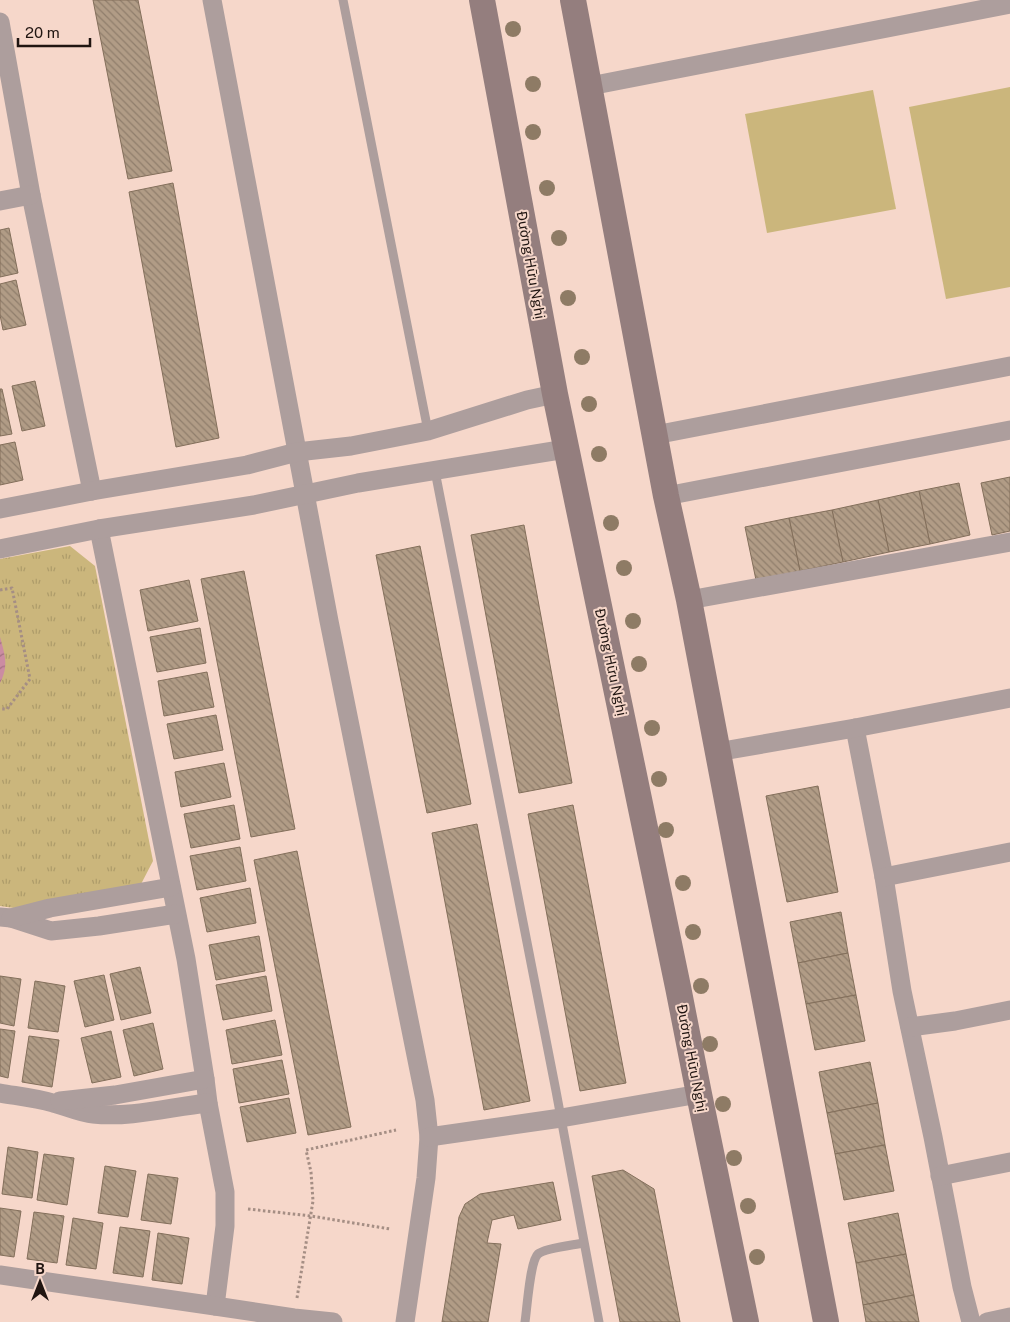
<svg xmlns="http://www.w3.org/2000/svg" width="1010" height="1322" font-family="'Public Sans',sans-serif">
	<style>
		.grass { fill: #cbb67c }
		.park { fill: url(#park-tufts) }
		.water { fill: url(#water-waves) }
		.building { fill: url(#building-back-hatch); stroke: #836f5b }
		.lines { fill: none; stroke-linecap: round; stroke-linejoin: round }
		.path { stroke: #a58e84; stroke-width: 3; stroke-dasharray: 2.5 2.5; stroke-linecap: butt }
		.lane { stroke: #ad9e9d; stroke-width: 9 }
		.street { stroke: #ad9e9d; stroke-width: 19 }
		.secondary { stroke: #947e7e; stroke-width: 26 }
		.tree { fill: #8e7b65 }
		.labels { text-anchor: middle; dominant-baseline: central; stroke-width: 4; stroke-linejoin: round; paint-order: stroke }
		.street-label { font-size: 14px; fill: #201511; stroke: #f6d7ca }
	</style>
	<defs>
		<pattern id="park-tufts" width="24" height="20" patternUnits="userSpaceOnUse" patternTransform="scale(1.25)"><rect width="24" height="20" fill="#cbb67c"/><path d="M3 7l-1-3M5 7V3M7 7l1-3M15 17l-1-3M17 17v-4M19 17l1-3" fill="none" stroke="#ae9c6a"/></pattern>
		<pattern id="water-waves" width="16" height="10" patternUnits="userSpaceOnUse" patternTransform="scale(1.25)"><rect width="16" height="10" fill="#cb8ca2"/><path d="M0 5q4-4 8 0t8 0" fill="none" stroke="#a47183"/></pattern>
		<pattern id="building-back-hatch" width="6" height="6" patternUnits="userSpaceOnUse" patternTransform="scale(1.25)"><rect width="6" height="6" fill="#b19c86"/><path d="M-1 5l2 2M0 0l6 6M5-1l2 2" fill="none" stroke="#907e6c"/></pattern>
	</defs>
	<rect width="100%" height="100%" fill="#f6d7ca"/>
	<!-- grass -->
	<g class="grass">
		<path d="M1010 87V287L946 299 909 107Z"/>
		<path d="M873 90 896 209 767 233 745 114Z"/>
	</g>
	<!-- park -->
	<path class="park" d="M70 546 95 566 153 861 140 886 14 908 0 906V559Z"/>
	<!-- water -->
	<path class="water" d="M0 637C5 655 9 666 0 683Z"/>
	<!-- building -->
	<g class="building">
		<path d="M93 0H138L172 171 128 179Z"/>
		<path d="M173 183 219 438 176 447 129 192Z"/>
		<path d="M9 228 18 273 0 277V230Z"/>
		<path d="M16 280 26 325 3 330 0 315V284Z"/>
		<path d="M35 381 45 426 22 431 12 386Z"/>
		<path d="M0 389H2L12 434 0 436Z"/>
		<path d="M15 442 23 480 0 485V445Z"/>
		<path d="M1010 477V531L992 535 981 483Z"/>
		<path d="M959 483 970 535 930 544 919 491Z"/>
		<path d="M919 491 930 544 889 552 878 500Z"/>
		<path d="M878 500 889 552 843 562 832 510Z"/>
		<path d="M832 510 843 562 800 571 789 518Z"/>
		<path d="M789 518 800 571 756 580 745 527Z"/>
		<path d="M524 525 572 783 519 793 471 535Z"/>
		<path d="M420 546 471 804 427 813 376 555Z"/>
		<path d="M244 571 295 829 251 837 201 579Z"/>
		<path d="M189 580 198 621 148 631 140 590Z"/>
		<path d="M200 628 206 663 157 672 150 637Z"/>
		<path d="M207 672 214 707 164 716 158 681Z"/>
		<path d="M216 715 223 750 174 759 167 724Z"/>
		<path d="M224 763 231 797 181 807 175 772Z"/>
		<path d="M818 786 838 892 787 902 766 796Z"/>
		<path d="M234 805 240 839 191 848 184 814Z"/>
		<path d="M573 805 626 1083 580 1091 528 814Z"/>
		<path d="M477 824 530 1101 484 1110 432 833Z"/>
		<path d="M240 847 246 881 197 890 190 856Z"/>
		<path d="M297 851 351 1127 308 1135 254 860Z"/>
		<path d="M250 888 256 923 207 932 200 898Z"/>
		<path d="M841 912 848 953 798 963 790 922Z"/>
		<path d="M259 936 265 971 216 980 209 945Z"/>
		<path d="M848 953 856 995 806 1004 798 963Z"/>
		<path d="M140 967 151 1013 121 1020 110 974Z"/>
		<path d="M104 975 114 1020 85 1027 74 981Z"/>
		<path d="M0 976 21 979 14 1026 0 1023Z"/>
		<path d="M266 976 272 1011 223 1020 216 985Z"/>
		<path d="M35 981 65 986 58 1032 28 1028Z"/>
		<path d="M856 995 865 1041 815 1050 806 1004Z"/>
		<path d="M275 1020 282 1055 232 1064 226 1030Z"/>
		<path d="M153 1023 163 1069 134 1076 123 1030Z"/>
		<path d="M0 1029 15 1031 8 1078 0 1076Z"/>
		<path d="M111 1031 121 1077 92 1083 81 1038Z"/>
		<path d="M29 1036 59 1040 52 1087 22 1082Z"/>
		<path d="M282 1060 289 1094 239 1103 233 1069Z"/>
		<path d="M870 1062 878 1103 827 1113 819 1072Z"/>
		<path d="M289 1098 296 1133 247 1142 240 1107Z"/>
		<path d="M878 1103 885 1145 835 1154 827 1113Z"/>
		<path d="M885 1145 894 1191 844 1200 835 1154Z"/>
		<path d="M8 1147 38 1152 32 1198 2 1194Z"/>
		<path d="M44 1154 74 1158 67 1205 37 1200Z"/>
		<path d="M105 1166 136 1171 128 1217 98 1213Z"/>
		<path d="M623 1170 654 1189 680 1322H620L592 1176Z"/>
		<path d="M148 1174 178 1178 171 1224 141 1220Z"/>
		<path d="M553 1182 561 1220 518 1229 514 1215 492 1220 487 1243 501 1244 488 1322H442L459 1217 465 1204 480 1194Z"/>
		<path d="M0 1208 21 1211 14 1257 0 1255Z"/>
		<path d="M34 1212 64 1216 57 1263 27 1259Z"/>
		<path d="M898 1213 906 1254 856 1263 848 1223Z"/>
		<path d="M73 1218 103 1223 96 1269 66 1265Z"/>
		<path d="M120 1227 150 1231 143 1277 113 1273Z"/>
		<path d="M158 1233 189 1238 182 1284 152 1280Z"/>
		<path d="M906 1254 914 1295 863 1305 856 1263Z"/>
		<path d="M914 1295 919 1322H866L863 1305Z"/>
	</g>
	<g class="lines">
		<!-- path -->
		<g class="path">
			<path d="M0 590 12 588 30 679 7 709H0"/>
			<path d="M248 1209 311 1216 390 1229"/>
			<path d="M297 1298 313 1201 311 1172 306 1150 396 1130"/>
		</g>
		<!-- lane -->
		<g class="lane">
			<path d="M343 0 428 431"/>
			<path d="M435 471 556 1091 599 1322"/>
			<path d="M525 1322C527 1309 530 1261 538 1254 545 1248 574 1245 583 1243"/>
		</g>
		<!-- street -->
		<g class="street">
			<path d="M212 0 329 621 425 1100 429 1137 426 1178 405 1322"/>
			<path d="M0 22 31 195 92 491"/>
			<path d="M590 86 1010 4"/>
			<path d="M0 201 31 195"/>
			<path d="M655 435 1010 366"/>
			<path d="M666 496 1010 430"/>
			<path d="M0 509 92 491 247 465 297 452 351 446 428 431 527 400 555 394"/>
			<path d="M99 529 186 959 205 1079 208 1103 225 1192V1226L215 1306"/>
			<path d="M0 549 99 529 254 505 358 483 566 449"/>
			<path d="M689 600 1010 542"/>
			<path d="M855 728 884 877 902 991 933 1137 962 1287 971 1322"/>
			<path d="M717 752 855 728 1010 698"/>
			<path d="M884 877 1010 852"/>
			<path d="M0 917 11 918 51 931 99 926 176 914"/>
			<path d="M11 918 50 908 171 887"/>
			<path d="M910 1027 955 1021 1010 1010"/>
			<path d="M0 1093C17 1096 36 1098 53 1103 66 1106 80 1113 93 1114 132 1118 170 1107 208 1103"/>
			<path d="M60 1101 115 1095 205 1079"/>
			<path d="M429 1137 561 1118 699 1094"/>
			<path d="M940 1176 1010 1162"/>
			<path d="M0 1275 215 1306 294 1318 333 1322"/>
			<path d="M987 1322 1010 1317"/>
		</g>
		<!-- secondary -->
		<g class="secondary">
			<path d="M482 0 555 394 678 987 699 1094 746 1322"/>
			<path d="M573 0 666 496 689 600 826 1322"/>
		</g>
	</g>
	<!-- trees -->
	<g class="tree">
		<circle cx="513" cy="29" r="8"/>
		<circle cx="533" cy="84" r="8"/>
		<circle cx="533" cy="132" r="8"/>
		<circle cx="547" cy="188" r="8"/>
		<circle cx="559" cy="238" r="8"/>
		<circle cx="568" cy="298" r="8"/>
		<circle cx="582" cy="357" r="8"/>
		<circle cx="589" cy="404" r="8"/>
		<circle cx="599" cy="454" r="8"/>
		<circle cx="611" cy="523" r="8"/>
		<circle cx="624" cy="568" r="8"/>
		<circle cx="633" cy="621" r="8"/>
		<circle cx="639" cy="664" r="8"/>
		<circle cx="652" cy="728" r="8"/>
		<circle cx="659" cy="779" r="8"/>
		<circle cx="666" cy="830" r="8"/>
		<circle cx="683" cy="883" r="8"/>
		<circle cx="693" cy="932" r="8"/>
		<circle cx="701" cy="986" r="8"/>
		<circle cx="710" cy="1044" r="8"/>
		<circle cx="723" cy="1104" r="8"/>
		<circle cx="734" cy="1158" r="8"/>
		<circle cx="748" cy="1206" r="8"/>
		<circle cx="757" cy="1257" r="8"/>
	</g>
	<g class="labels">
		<!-- street labels -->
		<g class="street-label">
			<text transform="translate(531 265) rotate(80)">Đường Hữu Nghị</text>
			<text transform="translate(611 662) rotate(78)">Đường Hữu Nghị</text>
			<text transform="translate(692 1058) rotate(79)">Đường Hữu Nghị</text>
		</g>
	</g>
	<!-- north arrow -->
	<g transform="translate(40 1282)" stroke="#f6d7ca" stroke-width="4" paint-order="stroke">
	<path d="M0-4L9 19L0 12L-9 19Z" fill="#201511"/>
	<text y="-8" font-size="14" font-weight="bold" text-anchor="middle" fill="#201511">B</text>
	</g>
	<!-- scale -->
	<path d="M18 38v8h72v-8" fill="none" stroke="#201511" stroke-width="2.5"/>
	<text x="25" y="38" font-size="15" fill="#201511" stroke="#f6d7ca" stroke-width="4" paint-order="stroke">20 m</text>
</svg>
